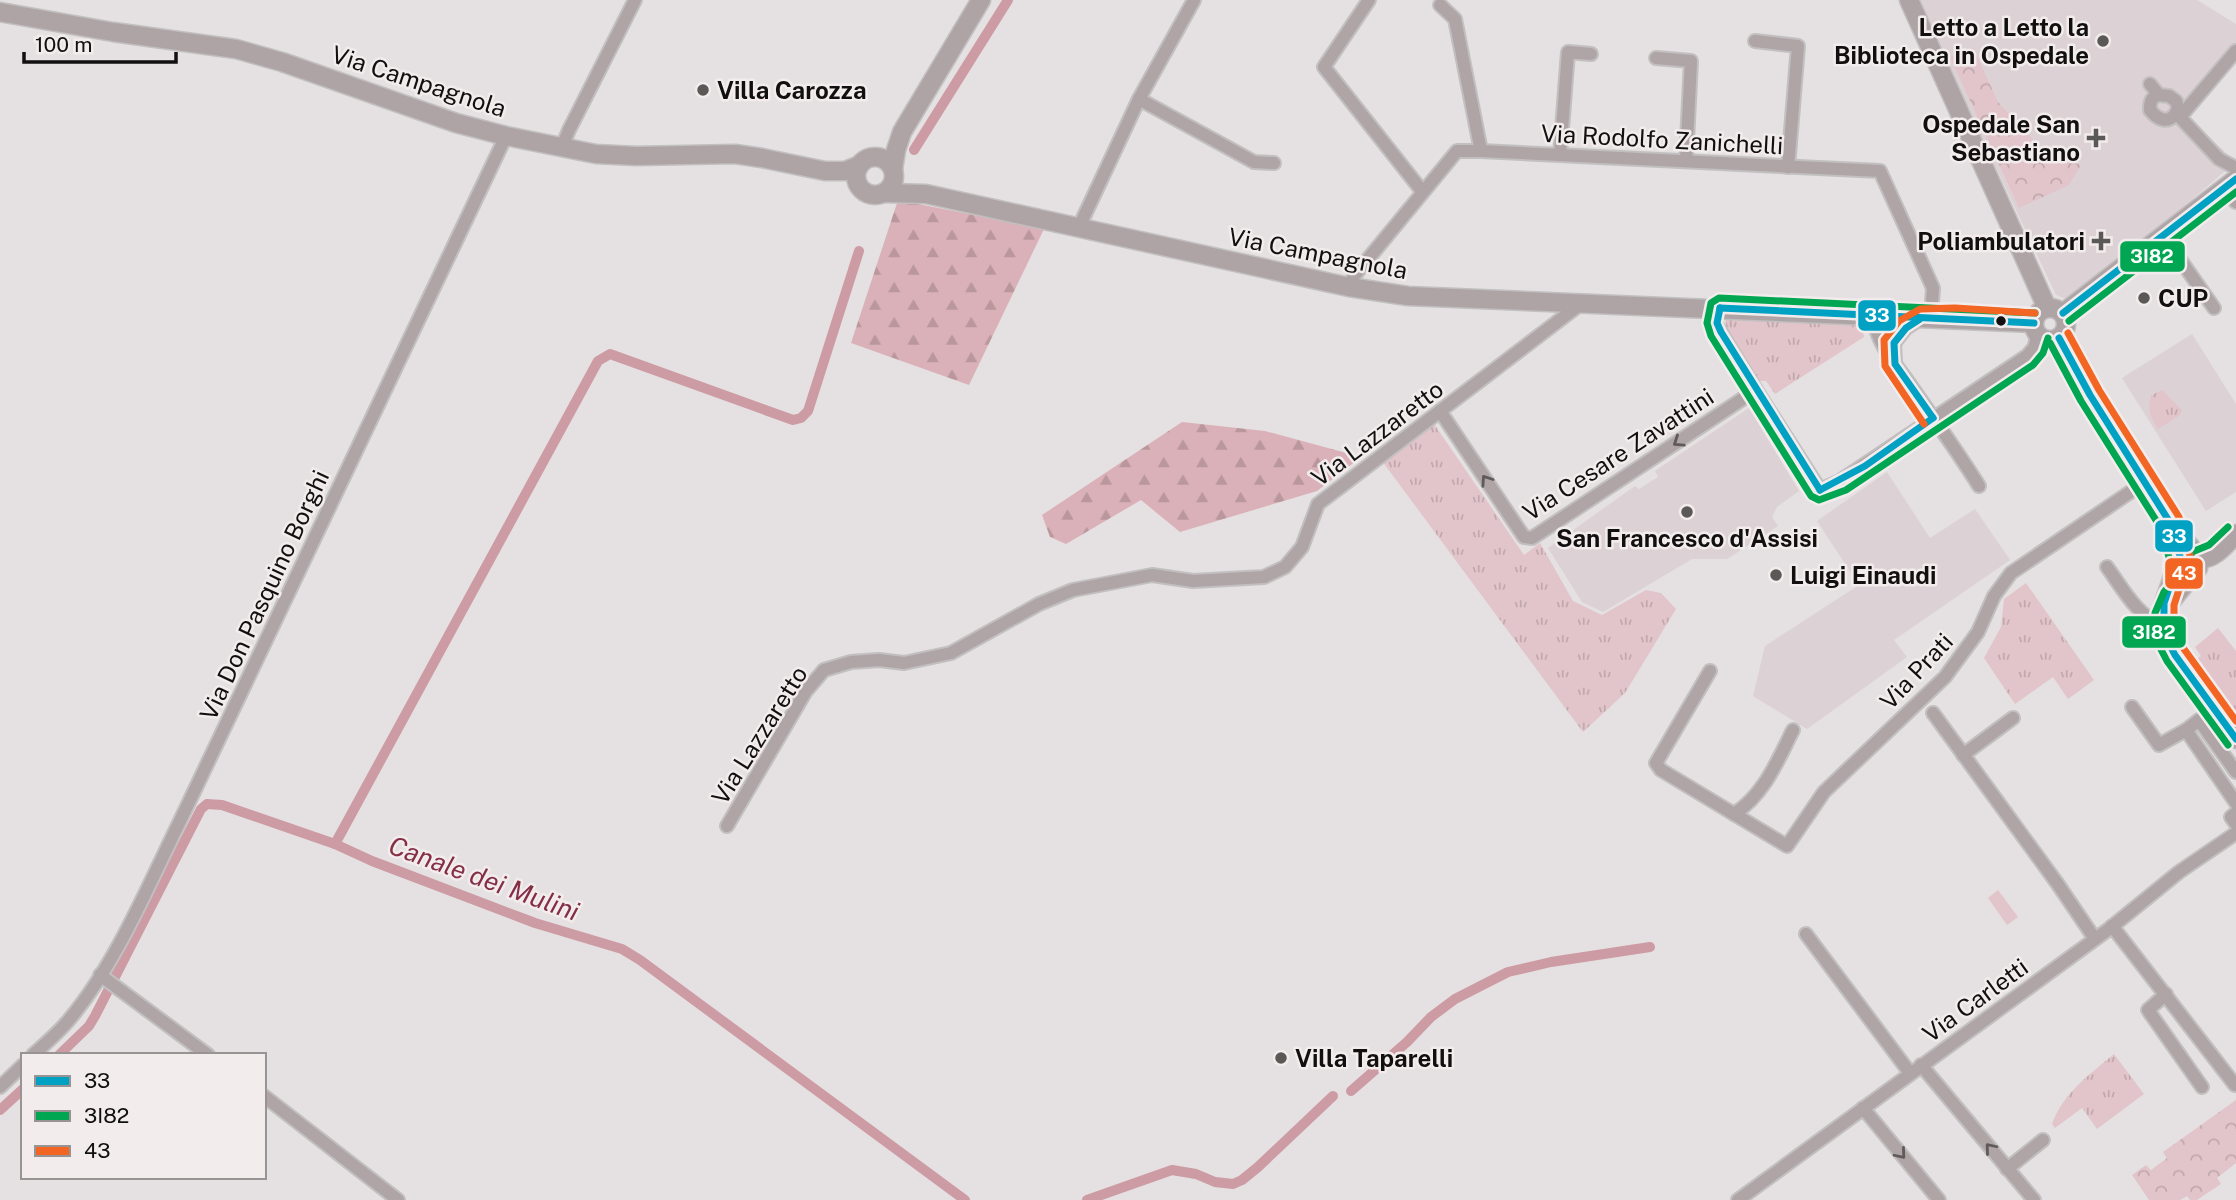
<svg xmlns="http://www.w3.org/2000/svg" width="2236" height="1200" font-family="'Public Sans',sans-serif">
	<style>
		.built { fill: #dcd1d4 }
		.grass { fill: url(#grass-tufts) }
		.forest { fill: url(#forest-firs) }
		.park { fill: url(#park-crowns) }
		.pitch { fill: #e2c5ca }
		.lines { fill: none; stroke-linecap: round; stroke-linejoin: round }
		.canal { stroke: #cd9ba4; stroke-width: 10 }
		.street-casing { stroke: #c2bfc0; stroke-width: 16 }
		.secondary-casing { stroke: #c2bfc0; stroke-width: 21 }
		.street { stroke: #afa4a6; stroke-width: 12 }
		.secondary { stroke: #aea4a6; stroke-width: 18 }
		.bus-1-casing { stroke: #f3eced; stroke-width: 12 }
		.bus-2-casing { stroke: #f3eced; stroke-width: 12 }
		.bus-3-casing { stroke: #f3eced; stroke-width: 12 }
		.bus-1 { stroke: #01a1c4; stroke-width: 7 }
		.bus-2 { stroke: #00a651; stroke-width: 7 }
		.bus-3 { stroke: #f26522; stroke-width: 7 }
		.oneway { stroke: #605a5a }
		.poi-dot { fill: #5b5858; stroke: #f3eced; stroke-width: 2.5 }
		.bus-dot { fill: #110f0f; stroke: #f3eced; stroke-width: 2.5 }
		.labels { text-anchor: middle; dominant-baseline: central; stroke-width: 5; stroke-linejoin: round; paint-order: stroke }
		.poi-label { font-size: 24px; font-weight: bold; fill: #110f0f; stroke: #f3eced; text-anchor: start }
		.street-label { font-size: 24px; fill: #110f0f; stroke: #f3eced }
		.water-label { font-size: 26px; font-style: italic; fill: #842f45; stroke: #f3eced }
		.line-badge { stroke: #f3eced; stroke-width: 2.5 }
		.badge-label { font-size: 19px; text-anchor: middle; font-weight: bold; fill: #fff }
	</style>
	<defs>
		<pattern id="grass-tufts" width="24" height="20" patternUnits="userSpaceOnUse" patternTransform="scale(1.75)"><rect width="24" height="20" fill="#e2c5ca"/><path d="M3 7l-1-3M5 7V3M7 7l1-3M15 17l-1-3M17 17v-4M19 17l1-3" fill="none" stroke="#c1a8ac"/></pattern>
		<pattern id="forest-firs" width="22" height="20" patternUnits="userSpaceOnUse" patternTransform="scale(1.75)"><rect width="22" height="20" fill="#dab1b8"/><path d="M5 1l3.5 6h-7zM16 11l3.5 6h-7z" fill="#ba979d"/></pattern>
		<pattern id="park-crowns" width="20" height="18" patternUnits="userSpaceOnUse" patternTransform="scale(1.75)"><rect width="20" height="18" fill="#e2c5ca"/><path d="M2 6a3 3 0 1 1 6 0M12 15a3 3 0 1 1 6 0" fill="none" stroke="#c1a8ac"/></pattern>
	</defs>
	<rect width="100%" height="100%" fill="#e5e0e1"/>
	<!-- built -->
	<g class="built">
		<path d="M1917 0H2197L2236 24V55L2185 115 2236 162 2146 238 2069 300 2056 295Z"/>
		<path d="M2192 334 2236 404V492L2206 511 2122 378Z"/>
		<path d="M1749 408 1799 491 1777 507 1772 517 1778 526 1727 559H1692L1603 612 1582 602 1548 548 1635 486 1639 489 1658 477 1655 471Z"/>
		<path d="M1887 472 1930 538 1975 509 2010 560 1894 640 1907 657 1807 729 1753 696 1765 646 1859 585 1817 521Z"/>
	</g>
	<!-- grass -->
	<g class="grass">
		<path d="M1725 317 1856 324 1863 330 1864 337 1775 394 1766 381H1756L1727 331Z"/>
		<path d="M2162 390 2182 410 2179 416 2158 429C2151 418 2146 409 2152 395Z"/>
		<path d="M1434 424 1524 555 1540 543 1573 601 1602 615 1646 590 1661 593 1676 609 1625 693 1583 732 1382 461Z"/>
		<path d="M2026 583 2094 680 2068 699 2053 677 2015 704 1984 658 2001 627 2004 599Z"/>
		<path d="M2218 628 2236 651V721L2192 663 2201 656 2195 647Z"/>
		<path d="M2114 1054 2144 1094 2097 1129 2082 1108 2055 1128 2052 1124C2063 1093 2089 1075 2114 1054Z"/>
	</g>
	<!-- forest -->
	<g class="forest">
		<path d="M898 200 1044 229 969 385 851 343Z"/>
		<path d="M1182 422 1265 431 1361 457 1317 491 1180 532 1141 500 1066 544 1050 537 1042 515Z"/>
	</g>
	<!-- park -->
	<g class="park">
		<path d="M1973 47 1998 102 2046 154 2081 165 2069 185 2019 208 1950 57Z"/>
		<path d="M2236 1100V1163L2217 1178 2221 1184 2197 1200H2190L2187 1196 2180 1200H2149L2132 1175 2146 1165 2151 1170 2167 1158 2163 1152Z"/>
	</g>
	<!-- pitch -->
	<path class="pitch" d="M1998 890 2018 917 2007 925 1988 898Z"/>
	<g class="lines">
		<!-- canal -->
		<g class="canal">
			<path d="M914 150 1008 0"/>
			<path d="M335 844 598 361 610 354 793 420 801 418 808 411 859 251"/>
			<path d="M59 1055 89 1026 95 1016 201 809 207 804 222 805 335 844 372 861 535 923 622 949 640 960 965 1200"/>
			<path d="M1351 1091 1407 1042 1431 1017 1455 999 1508 972 1551 962 1650 947"/>
			<path d="M0 1110 23 1089"/>
			<path d="M1087 1200 1172 1170 1196 1174 1215 1182 1233 1184 1242 1180 1258 1167 1333 1096"/>
		</g>
		<defs>
			<g id="street">
				<path d="M1369 0 1324 67 1422 191"/>
				<path d="M1440 5 1455 19 1481 151"/>
				<path d="M1755 41 1798 46 1788 167"/>
				<path d="M1656 58 1691 61 1686 161"/>
				<path d="M2150 84 2159 95 2169 96 2176 101 2178 108 2176 113 2219 159 2236 168"/>
				<path d="M2159 95C2151 97 2150 102 2150 110 2157 119 2168 125 2176 113"/>
				<path d="M1139 99 1254 162 1274 163"/>
				<path d="M2180 117 2236 51"/>
				<path d="M562 147 569 130 635 0"/>
				<path d="M1560 155 1568 52 1591 54"/>
				<path d="M2223 190 2236 202"/>
				<path d="M1079 227 1139 99 1194 0"/>
				<path d="M2163 235 2214 308"/>
				<path d="M1349 287 1354 276 1457 151H1481L1880 171 1933 288 1931 318"/>
				<path d="M1706 308 1756 390 1820 490 1840 481 2027 356 2034 348 2038 335"/>
				<path d="M1873 316C1877 345 1895 363 1911 386 1934 419 1958 452 1979 486"/>
				<path d="M1895 363 1894 343 1906 328 1920 319"/>
				<path d="M1440 411 1524 537 1532 538 1756 390"/>
				<path d="M2107 567C2123 589 2137 616 2163 626"/>
				<path d="M1710 671 1656 763 1661 770 1787 846 1824 792 1945 677 1978 632 1994 596 2011 573 2145 482"/>
				<path d="M2132 707 2159 745 2186 730"/>
				<path d="M1933 713 2057 883 2095 939"/>
				<path d="M1963 755 2013 718"/>
				<path d="M2236 772 2199 720 2186 730 2236 803"/>
				<path d="M2236 813 2231 817 2236 824"/>
				<path d="M1734 814C1764 795 1778 760 1793 730"/>
				<path d="M727 826 806 691 824 670 851 662 879 660 904 663 951 653 1039 604 1073 590 1152 575 1193 581 1264 577 1285 567 1302 547 1318 504 1582 303"/>
				<path d="M2112 926 2235 1085"/>
				<path d="M1806 934 1910 1073"/>
				<path d="M100 975 208 1055"/>
				<path d="M2166 994 2148 1010 2202 1087"/>
				<path d="M33 1055C45 1044 58 1033 68 1021 115 966 148 886 180 821L506 136"/>
				<path d="M1921 1065 2034 1200"/>
				<path d="M0 1087 23 1065"/>
				<path d="M264 1096 398 1200"/>
				<path d="M1863 1108 1939 1200"/>
				<path d="M2007 1169 2043 1140"/>
				<path d="M1738 1200 2109 929 2179 872 2236 833"/>
			</g>
			<g id="secondary">
				<path d="M1909 0 2047 308"/>
				<path d="M0 12 113 32 236 49 282 62 456 123 506 136 596 154 636 156 735 154 762 158 825 171H845L860 165"/>
				<circle cx="875" cy="176" r="19"/>
				<path d="M893 169 896 150 902 132 981 0"/>
				<path d="M885 193 926 194 1349 287 1408 296 2034 323"/>
				<circle cx="2050" cy="324" r="16"/>
				<path d="M2063 313 2236 179"/>
				<path d="M2059 338 2090 395 2169 521 2200 559"/>
				<path d="M2172 531 2180 556 2164 603V634L2175 655 2236 739"/>
				<path d="M2200 559C2215 559 2226 544 2236 534"/>
				<path d="M2171 601 2198 568 2200 559"/>
			</g>
		</defs>
		<!-- street casing -->
		<use href="#street" class="street-casing"/>
		<!-- secondary casing -->
		<use href="#secondary" class="secondary-casing"/>
		<!-- street -->
		<use href="#street" class="street"/>
		<!-- secondary -->
		<use href="#secondary" class="secondary"/>
		<defs>
			<g id="bus-1">
				<path d="M1720 308 2034 323"/>
				<path d="M1720 308 1717 323 1721 332 1820 490"/>
				<path d="M2063 313 2236 179"/>
				<path d="M1920 319 1906 328 1894 343 1895 364 1933 418"/>
				<path d="M2059 338 2090 395 2169 521 2180 556 2164 603V634L2175 655 2236 739"/>
				<path d="M1820 490 1865 466 1933 418"/>
			</g>
			<g id="bus-2">
				<path d="M2035 313 1719 298 1711 303 1707 323 1711 336 1811 496 1819 500 1846 490 2033 365 2043 353 2048 338"/>
				<path d="M2069 321 2236 192"/>
				<path d="M2050 343 2081 401 2159 525 2169 557 2168 567 2169 573 2181 583 2194 584"/>
				<path d="M2228 745 2167 661 2154 636 2155 613 2164 592 2188 563 2192 552 2209 545 2228 527"/>
			</g>
			<g id="bus-3">
				<path d="M2068 333 2099 390 2179 517 2190 556 2174 605V631L2184 649 2236 721"/>
				<path d="M1924 424 1885 366 1884 340 1899 321 1920 309 1955 308 2035 313"/>
			</g>
		</defs>
		<!-- bus-1 casing -->
		<use href="#bus-1" class="bus-1-casing"/>
		<!-- bus-2 casing -->
		<use href="#bus-2" class="bus-2-casing"/>
		<!-- bus-3 casing -->
		<use href="#bus-3" class="bus-3-casing"/>
		<!-- bus-1 -->
		<use href="#bus-1" class="bus-1"/>
		<!-- bus-2 -->
		<use href="#bus-2" class="bus-2"/>
		<!-- bus-3 -->
		<use href="#bus-3" class="bus-3"/>
	</g>
	<!-- one-way arrows -->
	<defs><path id="oneway-chevron" d="M-2-3.5L2.5 0L-2 3.5" fill="none" stroke-width="1.6" stroke-linecap="round" stroke-linejoin="round" transform="scale(1.75)"/></defs>
	<g class="oneway">
		<use href="#oneway-chevron" transform="translate(1678 442) rotate(146)"/>
		<use href="#oneway-chevron" transform="translate(1486 480) rotate(-124)"/>
		<use href="#oneway-chevron" transform="translate(1990 1148) rotate(-130)"/>
		<use href="#oneway-chevron" transform="translate(1901 1154) rotate(50)"/>
	</g>
	<!-- markers -->
	<g class="poi-dot">
		<circle cx="2103" cy="41" r="7"/>
		<circle cx="703" cy="90" r="7"/>
		<path d="M2092.5 127.5h7v7h7v7h-7v7h-7v-7h-7v-7h7z"/>
		<path d="M2097.5 230.5h7v7h7v7h-7v7h-7v-7h-7v-7h7z"/>
		<circle cx="2144" cy="298" r="7"/>
		<circle cx="1687" cy="512" r="7"/>
		<circle cx="1776" cy="575" r="7"/>
		<circle cx="1281" cy="1058" r="7"/>
	</g>
	<circle class="bus-dot" cx="2001" cy="321" r="6"/>
	<g class="labels">
		<!-- poi labels -->
		<g class="poi-label">
			<text x="2089" y="27" text-anchor="end">Letto a Letto la<tspan x="2089" dy="28">Biblioteca in Ospedale</tspan></text>
			<text x="717" y="90">Villa Carozza</text>
			<text x="2080" y="124" text-anchor="end">Ospedale San<tspan x="2080" dy="28">Sebastiano</tspan></text>
			<text x="2085" y="241" text-anchor="end">Poliambulatori</text>
			<text x="2158" y="298">CUP</text>
			<text x="1687" y="538" text-anchor="middle">San Francesco d'Assisi</text>
			<text x="1790" y="575">Luigi Einaudi</text>
			<text x="1295" y="1058">Villa Taparelli</text>
		</g>
		<!-- street labels -->
		<g class="street-label">
			<text transform="translate(419 81) rotate(18)">Via Campagnola</text>
			<text transform="translate(1662 139) rotate(3)">Via Rodolfo Zanichelli</text>
			<text transform="translate(1318 253) rotate(11)">Via Campagnola</text>
			<text transform="translate(1377 433) rotate(-37)">Via Lazzaretto</text>
			<text transform="translate(1618 454) rotate(-33)">Via Cesare Zavattini</text>
			<text transform="translate(264 595) rotate(-65)">Via Don Pasquino Borghi</text>
			<text transform="translate(1916 671) rotate(-47)">Via Prati</text>
			<text transform="translate(759 735) rotate(-58)">Via Lazzaretto</text>
			<text transform="translate(1975 1000) rotate(-36)">Via Carletti</text>
		</g>
		<!-- water labels -->
		<g class="water-label">
			<text transform="translate(484 878) rotate(20)">Canale dei Mulini</text>
		</g>
	</g>
	<g class="line-badge">
		<rect x="2119" y="240" width="67" height="33" rx="7" fill="#00a651"/>
		<rect x="1857" y="299" width="40" height="33" rx="7" fill="#01a1c4"/>
		<rect x="2154" y="519" width="40" height="34" rx="7" fill="#01a1c4"/>
		<rect x="2164" y="557" width="40" height="33" rx="7" fill="#f26522"/>
		<rect x="2121" y="615" width="66" height="34" rx="7" fill="#00a651"/>
	</g>
	<g class="badge-label">
		<text x="2152" y="263">3I82</text>
		<text x="1877" y="322">33</text>
		<text x="2174" y="543">33</text>
		<text x="2184" y="580">43</text>
		<text x="2154" y="639">3I82</text>
	</g>
	<!-- legend -->
	<rect x="21" y="1053" width="245" height="126" fill="#f3eced" stroke="#999494" stroke-width="2"/>
	<rect x="35" y="1076" width="35" height="10" fill="#01a1c4" stroke="#999494" stroke-width="2"/>
	<text x="84" y="1088" font-size="21" fill="#110f0f">33</text>
	<rect x="35" y="1111" width="35" height="10" fill="#00a651" stroke="#999494" stroke-width="2"/>
	<text x="84" y="1123" font-size="21" fill="#110f0f">3I82</text>
	<rect x="35" y="1146" width="35" height="10" fill="#f26522" stroke="#999494" stroke-width="2"/>
	<text x="84" y="1158" font-size="21" fill="#110f0f">43</text>
	<!-- scale -->
	<path d="M24 52v10h152v-10" fill="none" stroke="#110f0f" stroke-width="3.5"/>
	<text x="35" y="52" font-size="21" fill="#110f0f" stroke="#f3eced" stroke-width="5" paint-order="stroke">100 m</text>
</svg>
